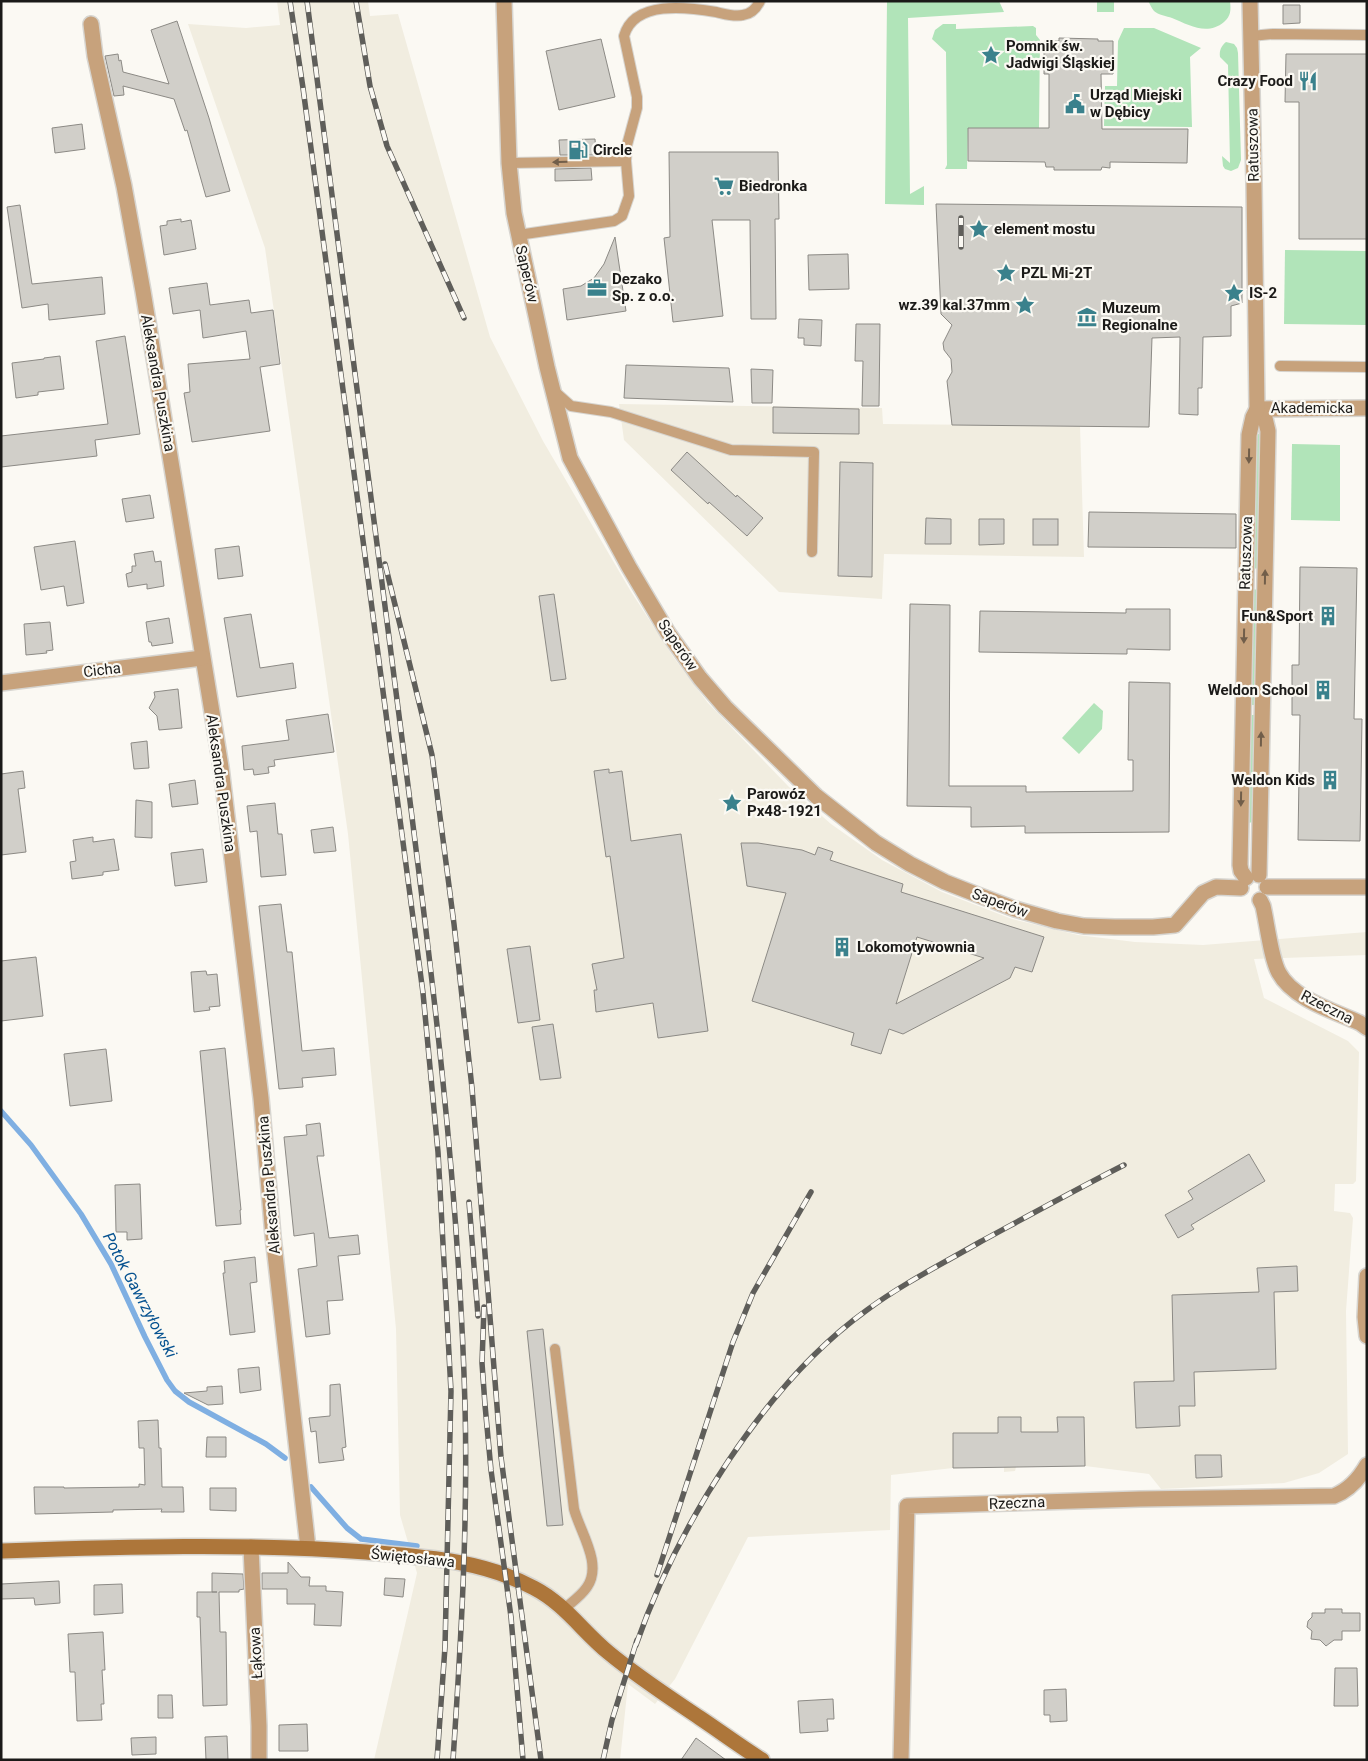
<svg xmlns="http://www.w3.org/2000/svg" width="1368" height="1761" font-family="Roboto,sans-serif">
	<style>
		.built { fill: #f1ede0 }
		.green { fill: #b1e4b9 }
		.lines { fill: none; stroke-linecap: round; stroke-linejoin: round }
		.stream { stroke: #7fafe2; stroke-width: 5.5 }
		.building { fill: #d1cfc9; stroke: #8c8a85; fill-rule: evenodd }
		.lane-casing { stroke: #d7d5d0; stroke-width: 12 }
		.street-casing { stroke: #d7d5d0; stroke-width: 18 }
		.secondary-casing { stroke: #d7d5d0; stroke-width: 18 }
		.lane { stroke: #c7a27c; stroke-width: 10 }
		.street { stroke: #c7a27c; stroke-width: 15 }
		.secondary { stroke: #ad763a; stroke-width: 15 }
		.rail-casing { stroke: #5f5e5a; stroke-width: 5.5 }
		.rail { stroke: #fbf9f3; stroke-width: 4; stroke-dasharray: 11; stroke-linecap: butt }
		.oneway { fill: #715e4a }
		.labels { text-anchor: middle; dominant-baseline: central; stroke-width: 4.5; stroke-linejoin: round; paint-order: stroke }
		.poi-label { font-size: 15px; font-weight: bold; fill: #1b1a18; stroke: #fbf9f3; text-anchor: start }
		.street-label { font-size: 15px; fill: #1b1a18; stroke: #fbf9f3 }
		.water-label { font-size: 16px; font-style: italic; fill: #065290; stroke: #fbf9f3 }
	</style>
	<rect width="100%" height="100%" fill="#fbf9f3"/>
	<!-- built -->
	<g class="built">
		<path d="M277 1H368L370 16 398 14 490 337 543 441 630 590 674 658 708 703 789 787 831 824 882 860 942 892 1012 919 1078 935 1135 942 1203 945 1367 932V955L1254 959 1264 998 1348 1041 1359 1052 1356 1181 1353 1184H1335L1334 1211 1350 1213 1353 1218 1346 1311 1348 1454 1319 1473 1284 1483 1161 1489 1149 1474 1085 1466 1016 1467 1015 1471 1004 1472V1467L953 1468 891 1475 890 1530 748 1537 675 1679 655 1704 628 1684 620 1760H374L417 1573 400 1515 396 1329 348 834 265 248 188 24 246 28 280 25Z"/>
		<path d="M619 404 882 408 883 424 1080 426 1084 557 884 554 882 599 779 592 624 440Z"/>
	</g>
	<!-- green -->
	<g class="green">
		<path d="M887 1H999L1004 12 908 18 910 194 924 186V205L885 204Z"/>
		<rect x="1097" y="1" width="17" height="11"/>
		<path d="M1148 1H1230C1231 10 1231 16 1224 22 1207 36 1189 25 1172 18 1167 16 1158 15 1154 11 1152 9 1150 4 1148 1Z"/>
		<path d="M943 24H956V29L1033 26 1036 28V35L1040 40 1039 128H968L967 169H945L947 165 946 52 932 39 935 30Z"/>
		<path d="M1124 28H1154L1201 48 1190 57 1192 127 1104 126 1105 86H1117L1118 41Z"/>
		<path d="M1226 42 1234 44 1237 48 1238 53 1241 160 1238 168 1231 171 1225 169 1223 166 1222 156 1230 163 1228 65 1220 57C1219 51 1221 46 1226 42Z"/>
		<path d="M1285 250 1367 251V325L1284 324Z"/>
		<path d="M1257 434H1261L1259 568 1252 569 1254 437Z"/>
		<path d="M1292 444 1340 445V521L1291 520Z"/>
		<path d="M1251 589 1260 590 1258 705H1248Z"/>
		<path d="M1094 703 1103 711 1102 729 1079 754 1062 738Z"/>
		<path d="M1248 715H1257L1253 822 1248 823Z"/>
	</g>
	<g class="lines">
		<!-- stream -->
		<g class="stream">
			<path d="M1 1111 31 1145 81 1214 111 1264 145 1337 167 1380 175 1391 189 1402 266 1444 285 1458"/>
			<path d="M311 1487 347 1528 361 1539 417 1546"/>
		</g>
	</g>
	<!-- building -->
	<g class="building">
		<path d="M1283 5H1300V23L1283 24Z"/>
		<path d="M177 21 209 118 230 191 206 197 187 130 185 131 174 99 123 86 124 95 114 96 105 56 118 54 119 61 121 60 123 72 169 84 151 30Z"/>
		<path d="M1059 38 1098 39V41H1113V74H1101L1102 129H1188L1187 163 1110 162V168L1102 167 1101 170H1054V167H1046L1045 162 968 161V128H1049V74H1044V41H1059Z"/>
		<path d="M601 39 615 97 559 110 546 51Z"/>
		<path d="M1286 54H1367V239H1299V102H1285Z"/>
		<path d="M82 124 85 149 55 153 52 128Z"/>
		<path d="M595 139 596 155H560L559 140Z"/>
		<path d="M669 152H778L779 219H775L776 319H751L750 220H712L723 316 673 322 664 238 670 237Z"/>
		<path d="M591 168 592 180 555 181V169Z"/>
		<path d="M936 204 1242 207V303L1231 306V336L1203 337 1202 388H1198V415L1179 414 1180 337 1152 338 1149 427 952 425 947 381 952 372 951 359 944 350 943 343 952 325 941 314Z"/>
		<path d="M20 205 32 284 102 277 105 314 49 320 48 304 22 308 7 207Z"/>
		<path d="M181 219V222L191 220 196 249 164 255 160 226 167 225V221Z"/>
		<path d="M615 237 626 311 567 320 563 289 581 286 594 278 604 264Z"/>
		<path d="M848 254 849 289 809 290 808 255Z"/>
		<path d="M207 283 210 305 249 300 251 313 273 310 280 364 260 367 270 431 192 442 184 393 190 392 188 364 250 359 246 331 203 338 200 310 173 314 169 288Z"/>
		<path d="M799 319 822 320 821 346 804 345V338H798Z"/>
		<path d="M856 324H880L879 406H862L863 361H855Z"/>
		<path d="M125 336 140 434 95 440 97 456 1 467V436L108 424 96 341Z"/>
		<path d="M60 356 64 389 38 392V395L16 398 12 363 44 359V358Z"/>
		<path d="M626 365 729 368 733 402 624 398Z"/>
		<path d="M751 369 773 370 772 403H752Z"/>
		<path d="M773 407 859 409V434L773 433Z"/>
		<path d="M687 452 736 497 737 495 763 518 747 536 709 502 708 504 671 470Z"/>
		<path d="M840 462 873 463 872 577 838 576Z"/>
		<path d="M150 495 154 518 126 522 122 499Z"/>
		<path d="M1089 512 1236 514V548L1088 547Z"/>
		<path d="M926 518 951 519V544H925Z"/>
		<path d="M979 519H1004V544L979 545Z"/>
		<rect x="1033" y="519" width="25" height="26"/>
		<path d="M75 541 84 603 67 606 64 586 41 590 34 547Z"/>
		<path d="M239 546 243 576 218 579 215 549Z"/>
		<path d="M153 551 155 562 161 561 164 586 147 589V584L128 587 126 574 132 572V566H136L134 554Z"/>
		<path d="M1300 567 1357 568 1354 719H1362L1360 841 1298 840 1300 715H1292V665H1299Z"/>
		<path d="M554 594 566 679 551 681 539 596Z"/>
		<path d="M910 604 950 605 949 786H1026V792L1133 791V760H1128L1129 682 1170 683 1169 832 1025 833V826L971 827V807L907 806Z"/>
		<path d="M1126 609H1170V650L1127 649V654L979 652 980 611 1126 613Z"/>
		<path d="M251 614 260 668 293 663 296 688 237 697 224 618Z"/>
		<path d="M169 618 173 643 152 646 151 642H149L146 622Z"/>
		<path d="M50 622 53 650 46 651 47 653 26 655 24 624Z"/>
		<path d="M178 689 182 728 159 730 157 716 149 708 155 697 154 692Z"/>
		<path d="M328 714 334 752 274 760 275 766 268 767 269 773 254 775 253 769 244 770 242 746 289 740 286 720Z"/>
		<path d="M147 741 149 768 134 769 131 743Z"/>
		<path d="M609 769V773L622 771 631 841 681 834 708 1031 658 1038 653 1003 596 1012 594 990H597L592 964 624 958 610 856 606 857 594 771Z"/>
		<path d="M23 771 25 788 18 789 26 852 1 855V774Z"/>
		<path d="M195 780 198 804 172 807 169 784Z"/>
		<path d="M136 800 152 802V838L135 837Z"/>
		<path d="M275 803 278 834H282L286 875 261 877 257 831 250 832 247 806Z"/>
		<path d="M333 827 336 851 314 853 311 830Z"/>
		<path d="M93 837V842L114 839 119 870 103 872V875L72 879 70 862 76 861 73 840Z"/>
		<path d="M741 843H758L802 850 815 855 818 847 833 852 830 860 903 884 901 892 1044 937 1032 972 1015 967 1010 978 903 1034 889 1029 881 1054 851 1045 854 1033 752 1001 786 893 747 886ZM917 937 984 958 896 1004Z"/>
		<path d="M203 849 207 882 175 886 171 853Z"/>
		<path d="M281 904 287 952H292L302 1051 334 1048 336 1075 302 1078 303 1087 279 1089 259 906Z"/>
		<path d="M530 946 540 1020 518 1023 507 949Z"/>
		<path d="M36 957 43 1016 1 1021V961Z"/>
		<path d="M206 971 207 975 217 974 220 1006 209 1007 210 1010 194 1012 191 972Z"/>
		<path d="M553 1024 561 1078 540 1080 532 1027Z"/>
		<path d="M225 1048 241 1210H240L241 1224 216 1226 200 1051Z"/>
		<path d="M106 1049 112 1101 70 1106 64 1054Z"/>
		<path d="M320 1123 324 1156H317L329 1238 358 1235 360 1254 338 1256 343 1300 327 1301 330 1334 306 1337 298 1269 317 1266 314 1233 294 1236 284 1137 307 1135 306 1125Z"/>
		<path d="M1249 1154 1265 1181 1191 1225 1194 1229 1178 1238 1165 1215 1193 1199 1188 1191Z"/>
		<path d="M140 1184 142 1239 127 1240V1232H116L115 1185Z"/>
		<path d="M255 1257 257 1282 250 1283 255 1332 230 1335 223 1273H225L224 1261Z"/>
		<path d="M1297 1266 1298 1291 1274 1292 1276 1369 1194 1372 1195 1406H1179L1180 1426 1136 1428 1134 1382 1174 1381 1172 1295 1259 1292 1257 1268Z"/>
		<path d="M543 1329 563 1525 547 1526 527 1331Z"/>
		<path d="M259 1367 261 1390 240 1393 238 1369Z"/>
		<path d="M340 1384 346 1447 342 1448 344 1460 319 1463 316 1431 311 1432 309 1418 330 1416V1385Z"/>
		<path d="M222 1386 223 1404 208 1405 184 1393 207 1391V1387Z"/>
		<path d="M998 1417H1021V1432H1058L1057 1417H1084L1085 1466 953 1468V1433H998Z"/>
		<path d="M158 1420 159 1448H161L162 1487H183L184 1512H161L162 1509 113 1510V1512L35 1514 34 1487H64V1488L139 1487V1484L145 1485 144 1448H139L138 1421Z"/>
		<path d="M207 1437H226V1457H206Z"/>
		<path d="M1195 1455H1221L1222 1477 1196 1478Z"/>
		<path d="M210 1488H236V1511L210 1510Z"/>
		<path d="M288 1562 301 1577H310L309 1586H326V1591L343 1592 341 1626 314 1625 315 1604H287V1589H262V1573H288Z"/>
		<path d="M212 1573 243 1574 244 1589 239 1590V1592H219L220 1632H226L227 1705 203 1706 200 1617H197V1592H217H212Z"/>
		<path d="M385 1578 405 1579 403 1597 384 1595Z"/>
		<path d="M59 1581 60 1603 35 1605 34 1598 1 1599V1584Z"/>
		<path d="M122 1584 123 1613 94 1615V1585Z"/>
		<path d="M1325 1609H1342V1613H1360V1631H1342V1640H1334L1326 1646 1320 1640 1311 1639 1312 1631 1307 1627 1308 1621 1312 1617V1613H1325Z"/>
		<path d="M103 1632 105 1670H102L104 1704H101L102 1720 77 1721 75 1672H70L68 1634Z"/>
		<path d="M1335 1668H1357L1358 1706H1334Z"/>
		<path d="M1066 1689 1067 1721 1050 1722V1715H1044V1690Z"/>
		<path d="M158 1695H172L173 1718H158Z"/>
		<path d="M833 1699 834 1719H827L828 1731 800 1733 798 1701Z"/>
		<path d="M307 1724 308 1751H279V1725Z"/>
		<path d="M227 1736 228 1760H206L205 1737Z"/>
		<path d="M156 1737V1754L132 1755 131 1738Z"/>
		<path d="M696 1738 726 1760H681Z"/>
	</g>
	<g class="lines">
		<defs>
			<g id="lane">
				<path d="M1251 36 1273 34 1367 35"/>
				<path d="M509 163 626 161"/>
				<path d="M518 235 614 221 622 216 629 196 626 161 627 145 637 108V97L624 36C634 0 687 7 716 12 725 14 734 17 743 15 751 14 756 9 760 1"/>
				<path d="M1280 366 1367 367"/>
				<path d="M553 390 571 406 611 412 731 450 814 452 812 552"/>
				<path d="M555 1349 574 1509C580 1532 603 1564 587 1587 581 1596 572 1602 564 1609"/>
			</g>
			<g id="street">
				<path d="M504 1 509 163 514 213 547 367 570 458 629 567 668 633 700 678 725 707 816 796 876 843 910 864 945 882 978 895 1015 909 1057 921 1084 926 1115 927H1153L1175 925 1203 893 1216 887 1241 888"/>
				<path d="M91 24 95 56 124 186 143 291 221 767 261 1098 273 1236 308 1548"/>
				<path d="M1257 409 1265 418 1268 431 1259 875"/>
				<path d="M1257 409 1367 408"/>
				<path d="M1 683 202 658"/>
				<path d="M1246 878 1241 871 1240 865 1249 435 1253 417 1257 409 1254 184 1250 1"/>
				<path d="M1267 887H1367"/>
				<path d="M1260 900 1263 906C1267 923 1271 959 1279 973 1293 999 1334 1011 1360 1023L1367 1028"/>
				<path d="M1367 1276 1365 1317 1367 1336"/>
				<path d="M251 1547 259 1726V1760"/>
				<path d="M901 1760 907 1506 1140 1499 1334 1496C1349 1490 1359 1479 1367 1465"/>
			</g>
			<path id="secondary" d="M1 1551C123 1547 244 1543 366 1552 424 1557 482 1560 534 1588 565 1604 583 1632 609 1653 638 1677 669 1697 700 1718 721 1732 741 1747 762 1760"/>
		</defs>
		<!-- lane casing -->
		<use href="#lane" class="lane-casing"/>
		<!-- street casing -->
		<use href="#street" class="street-casing"/>
		<!-- secondary casing -->
		<use href="#secondary" class="secondary-casing"/>
		<!-- lane -->
		<use href="#lane" class="lane"/>
		<!-- street -->
		<use href="#street" class="street"/>
		<!-- secondary -->
		<use href="#secondary" class="secondary"/>
		<defs>
			<g id="rail">
				<path d="M290 1 303 88 423 993 438 1152 451 1391 445 1647 437 1760"/>
				<path d="M307 1C335 216 362 430 390 645 422 897 458 1150 465 1405 468 1523 461 1642 453 1760"/>
				<path d="M356 1 370 86 387 146 464 318"/>
				<path d="M961 247V218"/>
				<path d="M385 564 432 755 454 924 472 1088 501 1457 541 1760"/>
				<path d="M469 1202 478 1316"/>
				<path d="M484 1307 482 1363 485 1405 491 1470 511 1617 523 1760"/>
				<path d="M657 1575 733 1342 753 1293 811 1192"/>
				<path d="M636 1645C677 1527 764 1384 867 1310 902 1284 942 1264 980 1242 1028 1216 1075 1190 1124 1165"/>
				<path d="M603 1760 612 1720 637 1640"/>
			</g>
		</defs>
		<!-- rail casing -->
		<use href="#rail" class="rail-casing"/>
		<!-- rail -->
		<use href="#rail" class="rail"/>
	</g>
	<!-- one-way arrows -->
	<defs><path id="oneway-solid" d="M-6-.8H1V-3.2L6.5 0L1 3.2V.8H-6Z" transform="scale(1.25)"/></defs>
	<g class="oneway">
		<use href="#oneway-solid" transform="translate(560 162) rotate(179)"/>
		<use href="#oneway-solid" transform="translate(1249 456) rotate(91)"/>
		<use href="#oneway-solid" transform="translate(1265 577) rotate(-89)"/>
		<use href="#oneway-solid" transform="translate(1244 636) rotate(91)"/>
		<use href="#oneway-solid" transform="translate(1261 739) rotate(-89)"/>
		<use href="#oneway-solid" transform="translate(1241 799) rotate(91)"/>
	</g>
	<!-- icons -->
	<defs>
		<symbol id="sight-bare" viewBox="-9 -9 18 18"><path d="M0-6L1.8-2.2L6-1.7L2.9 1.2L3.7 5.4L0 3.3L-3.7 5.4L-2.9 1.2L-6-1.7L-1.8-2.2Z" fill="#3a818c" stroke="#fbf9f3" stroke-width="2.5" paint-order="stroke"/></symbol>
		<symbol id="restaurant-bare" viewBox="-9 -9 18 18"><path d="M-5-6h1v4h1v-4h1v4h1v-4h1v5L-1.5 .5V6h-2V.5L-5-1ZM5-6V6H3V1.5H1.5Q1.5-4 5-6Z" fill="#3a818c" stroke="#fbf9f3" stroke-width="2.5" paint-order="stroke"/></symbol>
		<symbol id="civic-bare" viewBox="-9 -9 18 18"><path d="M-.6-6.5H3V-4.5H.6V-3L4-1V1h2V6H-6V1h2V-1L-.6-3ZM-1.2 2.5V6h2.4V2.5Z" fill="#3a818c" stroke="#fbf9f3" stroke-width="2.5" paint-order="stroke"/></symbol>
		<symbol id="fuel-bare" viewBox="-9 -9 18 18"><path d="M-5.5-6h7V0h2V4h1.3V-2.5L3-4.5l.8-.8L6-3V5H2.5V1h-1V6h-7ZM-4.2-4.7v3.2H.2V-4.7Z" fill="#3a818c" stroke="#fbf9f3" stroke-width="2.5" paint-order="stroke"/></symbol>
		<symbol id="supermarket-bare" viewBox="-9 -9 18 18"><path d="M-6-5.5h2.5l.6 2H6L4.5 2H-2.5L-4.4-4H-6ZM-1.5 3.2a1.3 1.3 0 1 0 .1 0ZM3 3.2a1.3 1.3 0 1 0 .1 0Z" fill="#3a818c" stroke="#fbf9f3" stroke-width="2.5" paint-order="stroke"/></symbol>
		<symbol id="office-bare" viewBox="-9 -9 18 18"><path d="M-6-3h4V-5.5h4V-3h4V5H-6ZM-1-4.5V-3h2v-1.5ZM-6 0V1H6V0Z" fill="#3a818c" stroke="#fbf9f3" stroke-width="2.5" paint-order="stroke"/></symbol>
		<symbol id="museum-bare" viewBox="-9 -9 18 18"><path d="M0-6L6-3V-2H-6V-3ZM-5-1h2V3h-2ZM-1-1h2V3h-2ZM3-1h2V3H3ZM-6 4H6V6H-6Z" fill="#3a818c" stroke="#fbf9f3" stroke-width="2.5" paint-order="stroke"/></symbol>
		<symbol id="building-bare" viewBox="-9 -9 18 18"><path d="M-4-6H4V6H1V3H-1V6H-4ZM-2.5-4.3h1.7v1.8h-1.7ZM.8-4.3h1.7v1.8H.8ZM-2.5-1h1.7V.8h-1.7ZM.8-1h1.7V.8H.8Z" fill="#3a818c" stroke="#fbf9f3" stroke-width="2.5" paint-order="stroke"/></symbol>
	</defs>
	<g fill-rule="evenodd">
		<use href="#sight-bare" x="977" y="41" width="28" height="28"/>
		<use href="#restaurant-bare" x="1294" y="67" width="28" height="28"/>
		<use href="#civic-bare" x="1061" y="90" width="28" height="28"/>
		<use href="#fuel-bare" x="564" y="136" width="28" height="28"/>
		<use href="#supermarket-bare" x="710" y="172" width="28" height="28"/>
		<use href="#sight-bare" x="965" y="215" width="28" height="28"/>
		<use href="#sight-bare" x="992" y="259" width="28" height="28"/>
		<use href="#office-bare" x="583" y="274" width="28" height="28"/>
		<use href="#sight-bare" x="1220" y="279" width="28" height="28"/>
		<use href="#sight-bare" x="1011" y="291" width="28" height="28"/>
		<use href="#museum-bare" x="1073" y="303" width="28" height="28"/>
		<use href="#building-bare" x="1314" y="602" width="28" height="28"/>
		<use href="#building-bare" x="1309" y="676" width="28" height="28"/>
		<use href="#building-bare" x="1316" y="766" width="28" height="28"/>
		<use href="#sight-bare" x="718" y="789" width="28" height="28"/>
		<use href="#building-bare" x="828" y="933" width="28" height="28"/>
	</g>
	<g class="labels">
		<!-- poi labels -->
		<g class="poi-label">
			<text x="1006" y="46">Pomnik św.<tspan x="1006" dy="17">Jadwigi Śląskiej</tspan></text>
			<text x="1293" y="81" text-anchor="end">Crazy Food</text>
			<text x="1090" y="95">Urząd Miejski<tspan x="1090" dy="17">w Dębicy</tspan></text>
			<text x="593" y="150">Circle</text>
			<text x="739" y="186">Biedronka</text>
			<text x="994" y="229">element mostu</text>
			<text x="1021" y="273">PZL Mi-2T</text>
			<text x="612" y="279">Dezako<tspan x="612" dy="17">Sp. z o.o.</tspan></text>
			<text x="1249" y="293">IS-2</text>
			<text x="1010" y="305" text-anchor="end">wz.39 kal.37mm</text>
			<text x="1102" y="308">Muzeum<tspan x="1102" dy="17">Regionalne</tspan></text>
			<text x="1313" y="616" text-anchor="end">Fun&amp;Sport</text>
			<text x="1308" y="690" text-anchor="end">Weldon School</text>
			<text x="1315" y="780" text-anchor="end">Weldon Kids</text>
			<text x="747" y="794">Parowóz<tspan x="747" dy="17">Px48-1921</tspan></text>
			<text x="857" y="947">Lokomotywownia</text>
		</g>
		<!-- street labels -->
		<g class="street-label">
			<text transform="translate(1253 145) rotate(-91)">Ratuszowa</text>
			<text transform="translate(527 274) rotate(77)">Saperów</text>
			<text transform="translate(158 383) rotate(80)">Aleksandra Puszkina</text>
			<text x="1312" y="408">Akademicka</text>
			<text transform="translate(1246 553) rotate(-88)">Ratuszowa</text>
			<text transform="translate(678 645) rotate(56)">Saperów</text>
			<text transform="translate(102 670) rotate(-7)">Cicha</text>
			<text transform="translate(221 783) rotate(82)">Aleksandra Puszkina</text>
			<text transform="translate(1000 903) rotate(20)">Saperów</text>
			<text transform="translate(1327 1007) rotate(27)">Rzeczna</text>
			<text transform="translate(269 1185) rotate(-95)">Aleksandra Puszkina</text>
			<text transform="translate(1017 1503) rotate(-2)">Rzeczna</text>
			<text transform="translate(413 1558) rotate(6)">Świętosława</text>
			<text transform="translate(256 1653) rotate(-93)">Łąkowa</text>
		</g>
		<!-- water labels -->
		<g class="water-label">
			<text transform="translate(140 1295) rotate(62)">Potok Gawrzyłowski</text>
		</g>
	</g>
	<!-- border -->
	<rect width="1368" height="1761" fill="none" stroke="#1b1a18" stroke-width="5"/>
</svg>
